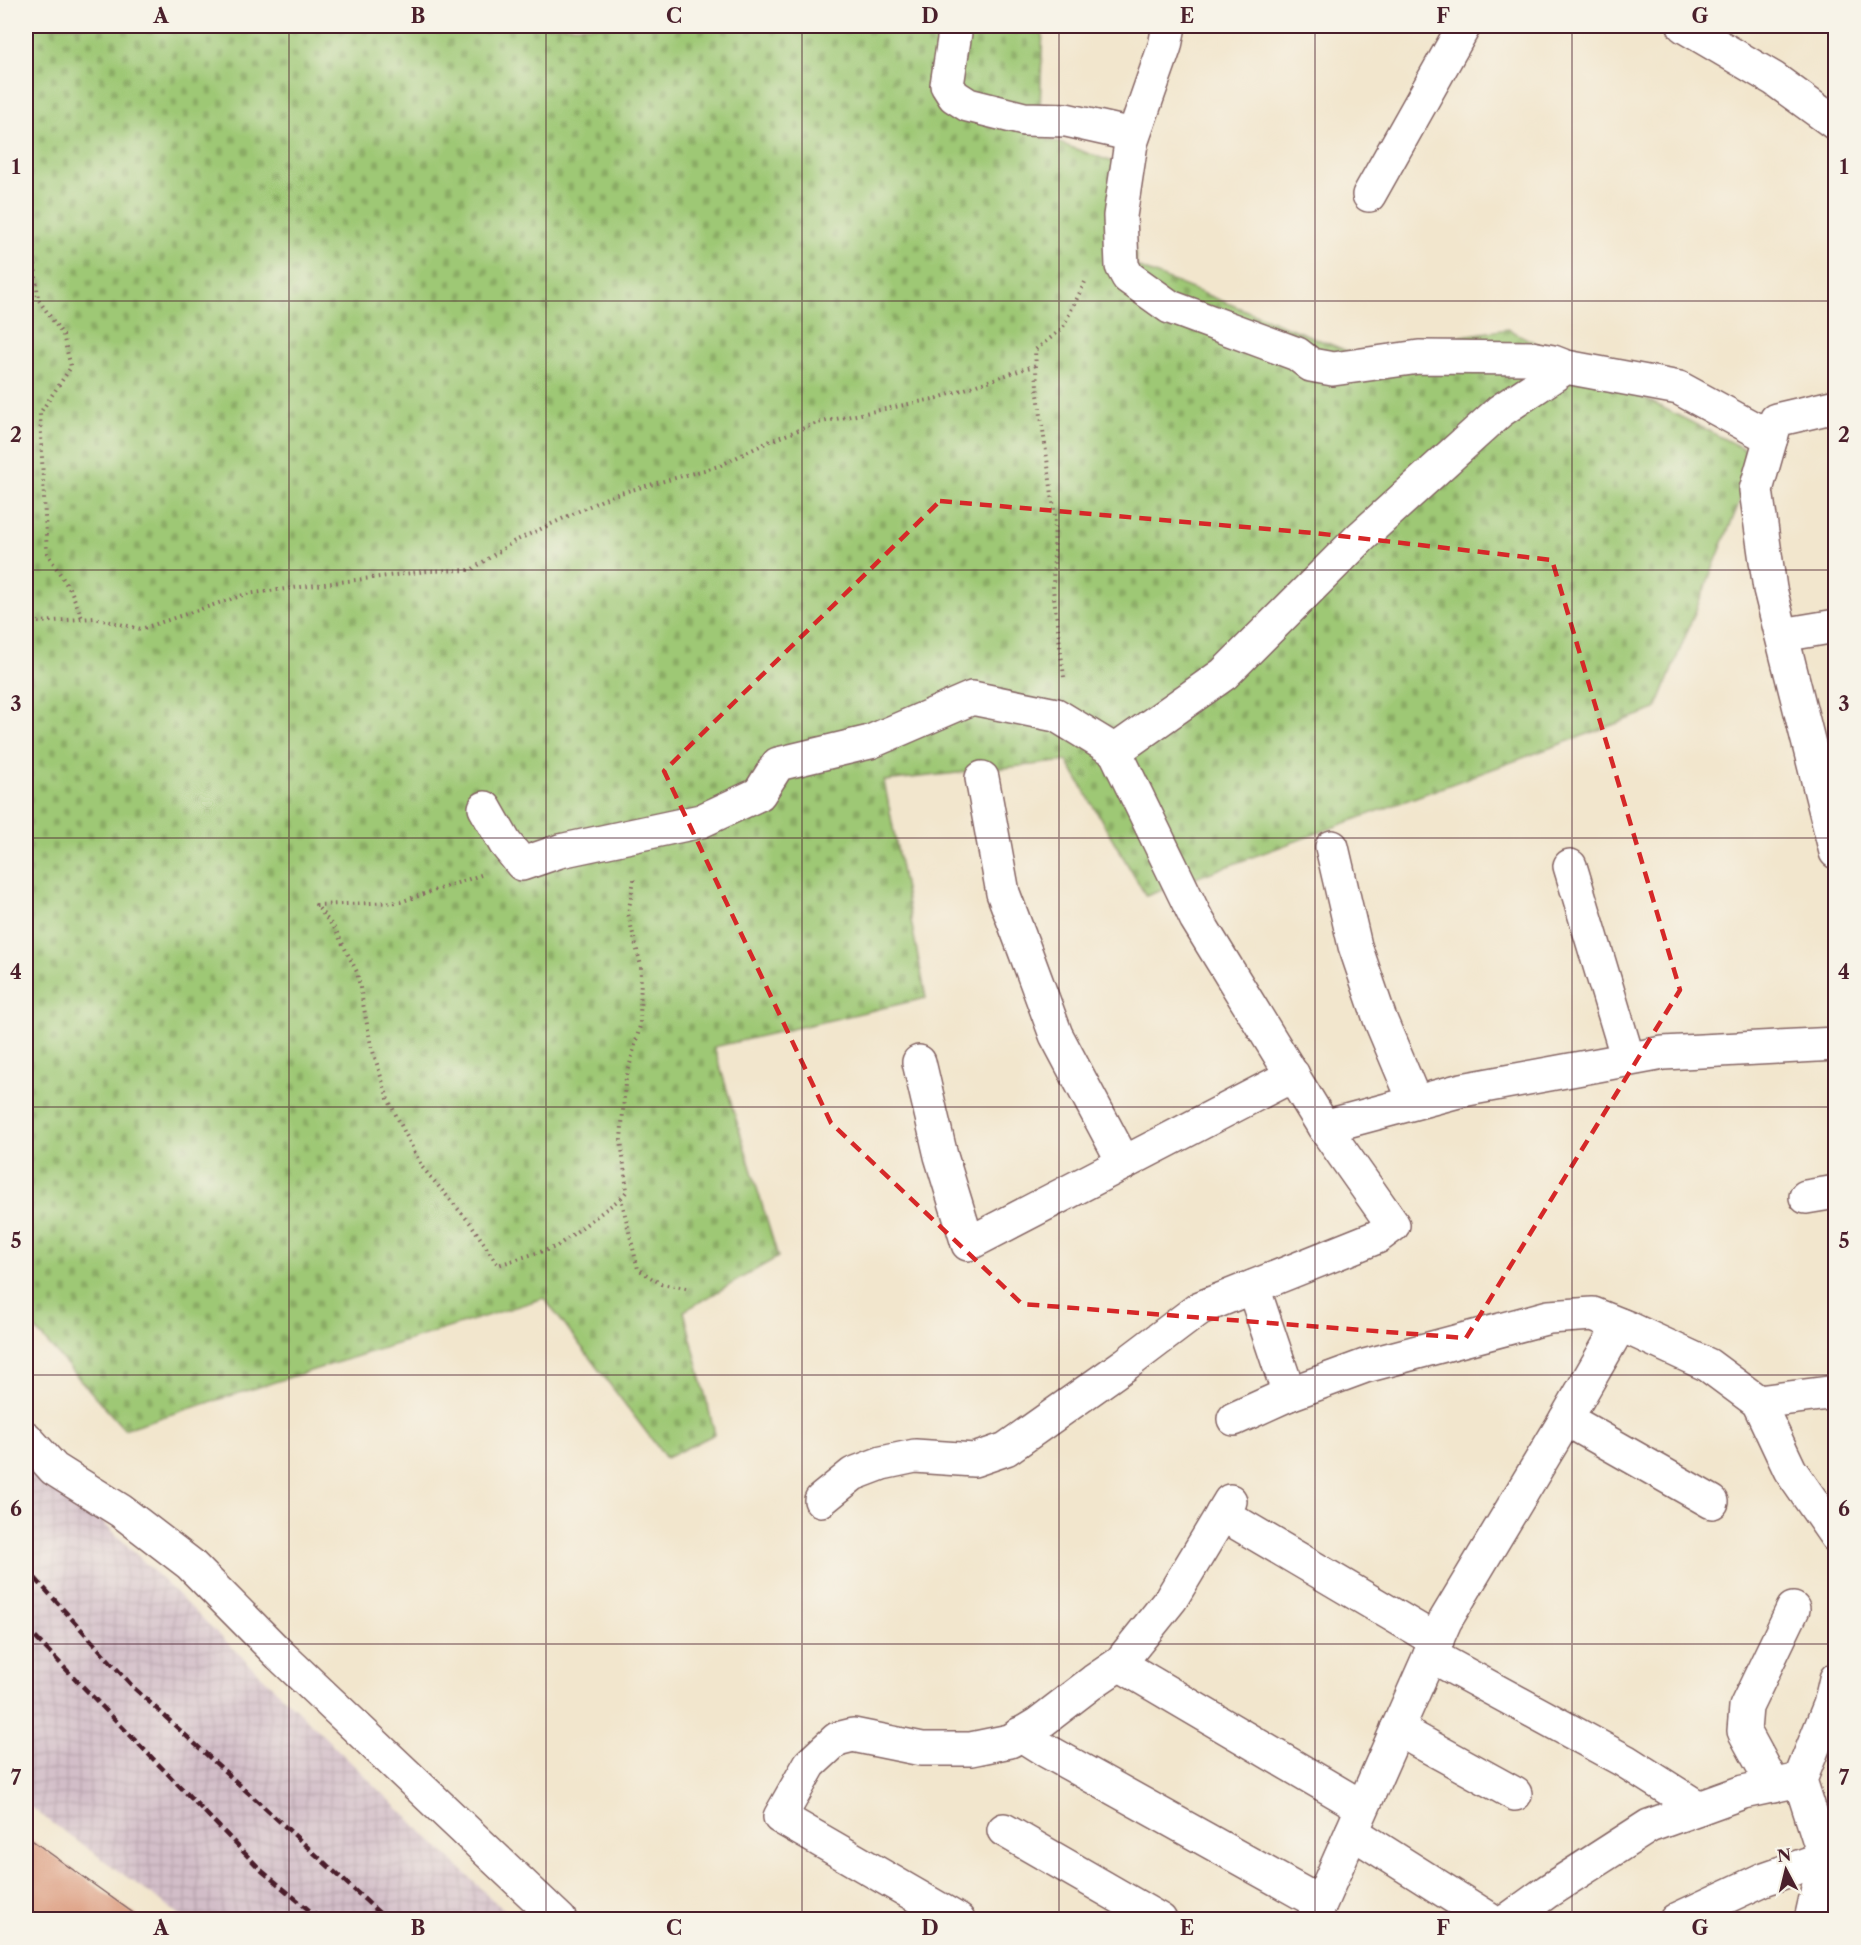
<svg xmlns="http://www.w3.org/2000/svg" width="1861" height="1945" font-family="'Libre Caslon Text',serif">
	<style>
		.industrial { fill: url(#industrial-grid) }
		.cemetery { fill: url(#cemetery-stones); stroke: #747450; stroke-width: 1.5 }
		.building { fill: #db997b }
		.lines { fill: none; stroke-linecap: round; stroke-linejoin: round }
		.minor-casing { stroke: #856564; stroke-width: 36 }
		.path { stroke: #856564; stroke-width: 4; stroke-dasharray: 1.5 4.5; stroke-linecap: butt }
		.minor { stroke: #fff; stroke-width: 33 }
		.rail { stroke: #4a1f2b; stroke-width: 4.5; stroke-dasharray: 9 4.5; stroke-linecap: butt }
		.marked { fill: none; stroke: #d62828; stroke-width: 4.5; stroke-dasharray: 12 8; stroke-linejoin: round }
		.grid { fill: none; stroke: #4a1f2b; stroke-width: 1.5; stroke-opacity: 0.55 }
		.neatline { fill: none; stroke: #4a1f2b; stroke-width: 2 }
		.grid-label { font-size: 20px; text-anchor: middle; font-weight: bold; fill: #4a1f2b }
	</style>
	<defs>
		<pattern id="industrial-grid" width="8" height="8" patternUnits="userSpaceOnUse" patternTransform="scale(1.5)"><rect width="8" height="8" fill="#d2bdc8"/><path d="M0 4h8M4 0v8" fill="none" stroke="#b6a2ac"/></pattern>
		<pattern id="cemetery-stones" width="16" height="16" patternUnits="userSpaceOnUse" patternTransform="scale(1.5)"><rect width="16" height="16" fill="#9ec875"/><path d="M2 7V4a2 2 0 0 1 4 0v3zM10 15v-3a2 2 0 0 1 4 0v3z" fill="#8aab65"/></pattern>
	</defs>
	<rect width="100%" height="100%" fill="#f7f3e8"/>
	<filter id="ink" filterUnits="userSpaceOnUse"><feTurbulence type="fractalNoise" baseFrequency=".0167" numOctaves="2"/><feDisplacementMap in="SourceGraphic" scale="12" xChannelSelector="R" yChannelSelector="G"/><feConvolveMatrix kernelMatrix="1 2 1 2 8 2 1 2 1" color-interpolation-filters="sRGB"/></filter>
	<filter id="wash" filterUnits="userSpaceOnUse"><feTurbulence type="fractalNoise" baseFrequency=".008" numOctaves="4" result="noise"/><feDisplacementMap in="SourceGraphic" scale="24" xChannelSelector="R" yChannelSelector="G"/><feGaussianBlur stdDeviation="1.35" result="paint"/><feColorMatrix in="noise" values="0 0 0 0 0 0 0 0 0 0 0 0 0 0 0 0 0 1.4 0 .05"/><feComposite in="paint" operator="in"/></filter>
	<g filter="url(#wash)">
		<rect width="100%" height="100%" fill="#f2e6cd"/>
		<!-- industrial -->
		<path class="industrial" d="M26 1432 107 1526 497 1904 519 1919H185L26 1804Z"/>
		<!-- cemetery -->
		<path class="cemetery" d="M26 26H1043L1039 136 1124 166 1137 267 1352 353 1508 329 1758 456 1656 709 1146 896 1067 761 884 781 926 998 714 1047 778 1257 684 1311 715 1434 666 1458 544 1298 124 1429 26 1319Z"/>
		<g id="blocks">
			<!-- building -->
			<path class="building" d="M26 1836 143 1920H26Z"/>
		</g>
	</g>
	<g filter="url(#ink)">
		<use href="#blocks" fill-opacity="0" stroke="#856564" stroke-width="1.5"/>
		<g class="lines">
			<defs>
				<g id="minor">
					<path d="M956 26 947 85 954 96 968 105 1024 119 1066 120 1124 133 1131 143 1120 216 1122 266 1128 277 1170 307 1297 354 1311 365 1333 369 1419 357 1531 358 1553 362 1566 367"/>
					<path d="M1684 26 1774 79 1836 124"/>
					<path d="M1131 143 1165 46 1169 26"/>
					<path d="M1369 195 1464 26"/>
					<path d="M1836 406 1776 420 1756 490 1770 589 1836 852"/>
					<path d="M1782 635 1836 626"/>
					<path d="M1115 751 1196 918 1324 1127"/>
					<path d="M982 778 1003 893 1022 943 1056 1035 1124 1163"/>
					<path d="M485 808 505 843 522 864 560 851 701 821 759 794 778 764 870 742 972 698 1056 715 1115 751 1224 674 1360 538 1500 411 1566 367 1679 388 1771 438"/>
					<path d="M1332 847 1355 946 1380 1019 1415 1102"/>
					<path d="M1570 866 1628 1059"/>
					<path d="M919 1062 941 1156 968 1244 1293 1075"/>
					<path d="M1806 1197 1836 1192"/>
					<path d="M1253 1287 1289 1394"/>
					<path d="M1758 1402 1836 1392"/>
					<path d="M1234 1419 1289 1394 1365 1366 1549 1317 1593 1314 1628 1328 1708 1365 1758 1402 1790 1470 1836 1536"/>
					<path d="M1566 1419 1712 1502"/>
					<path d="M26 1438 54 1469 121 1511 190 1564 280 1655 560 1920"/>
					<path d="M821 1500 853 1474 882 1463 915 1456 974 1460 1006 1449 1126 1364 1200 1308 1377 1237 1393 1225 1324 1127 1462 1090 1663 1053 1836 1044"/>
					<path d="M1222 1514 1437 1641"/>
					<path d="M1430 1655 1625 1761 1699 1808"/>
					<path d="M1119 1664 1362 1807"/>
					<path d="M1397 1729 1515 1794"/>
					<path d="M1020 1734 1047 1751 1320 1903"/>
					<path d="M1774 1786 1744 1731 1746 1707 1793 1609"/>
					<path d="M1004 1830 1160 1920"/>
					<path d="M1352 1832 1491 1920"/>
					<path d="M958 1920 780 1817 810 1764 837 1739 853 1735 922 1749H971L1010 1741 1038 1724 1094 1681 1119 1664 1171 1599 1230 1501"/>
					<path d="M1313 1920 1445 1621 1566 1419 1620 1325"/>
					<path d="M1508 1920 1548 1891 1649 1826 1743 1792 1800 1780"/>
					<path d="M1676 1920 1764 1879 1836 1854"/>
					<path d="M1811 1920 1825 1858 1800 1780 1830 1705 1836 1679"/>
				</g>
			</defs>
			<!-- minor casing -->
			<use href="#minor" class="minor-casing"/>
			<!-- path -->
			<g class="path">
				<path d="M30 211 38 299 63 335 71 367 40 413 43 480 47 553 72 593 82 618"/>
				<path d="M26 623 94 618 141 629 246 594 427 571 471 570 513 542 613 495 719 466 770 441 817 423 938 398 1036 365"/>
				<path d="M1064 677 1053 589 1055 516 1037 387 1035 350 1062 329 1086 280"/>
				<path d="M481 875 400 902 316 905 335 929 357 972 371 1045 388 1099 422 1167 471 1224 498 1265 556 1247 621 1198 638 1269 661 1284 686 1288"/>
				<path d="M621 1198 627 1191 621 1140 625 1083 640 1026 641 966 628 914 635 875"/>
			</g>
			<!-- minor -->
			<use href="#minor" class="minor"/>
			<!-- rail -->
			<g class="rail">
				<path d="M26 1568 134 1688 387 1920"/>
				<path d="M26 1628 262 1871 321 1920"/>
			</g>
		</g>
	</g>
	<!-- marked area -->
	<path class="marked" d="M940 501 1314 533 1552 560 1680 990 1466 1338 1022 1304 831 1123 664 771Z"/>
	<!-- grid -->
	<path class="grid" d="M289 26V1920M546 26V1920M802 26V1920M1059 26V1920M1315 26V1920M1572 26V1920M26 301H1836M26 570H1836M26 838H1836M26 1107H1836M26 1375H1836M26 1644H1836"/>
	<!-- margin -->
	<rect width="1861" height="1945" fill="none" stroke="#f7f3e8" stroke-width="66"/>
	<!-- north arrow -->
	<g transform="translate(1786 1870) rotate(353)" stroke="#f7f3e8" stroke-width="4.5" paint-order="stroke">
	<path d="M0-4.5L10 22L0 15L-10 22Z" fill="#4a1f2b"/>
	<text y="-9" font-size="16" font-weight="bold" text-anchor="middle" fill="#4a1f2b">N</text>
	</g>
	<rect x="33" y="33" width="1795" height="1879" class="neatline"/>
	<g class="grid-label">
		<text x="161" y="23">A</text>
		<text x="418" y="23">B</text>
		<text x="674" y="23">C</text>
		<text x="930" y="23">D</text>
		<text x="1187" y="23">E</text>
		<text x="1443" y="23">F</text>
		<text x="1700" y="23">G</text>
		<text x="16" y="174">1</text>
		<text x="1844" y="174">1</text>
		<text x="16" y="442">2</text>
		<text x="1844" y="442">2</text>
		<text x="16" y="711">3</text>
		<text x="1844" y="711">3</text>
		<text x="16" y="979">4</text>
		<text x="1844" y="979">4</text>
		<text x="16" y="1248">5</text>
		<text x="1844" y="1248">5</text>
		<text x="16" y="1516">6</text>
		<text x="1844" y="1516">6</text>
		<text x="16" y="1785">7</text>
		<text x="1844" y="1785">7</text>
		<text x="161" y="1935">A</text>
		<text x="418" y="1935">B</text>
		<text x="674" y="1935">C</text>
		<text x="930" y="1935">D</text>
		<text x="1187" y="1935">E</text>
		<text x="1443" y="1935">F</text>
		<text x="1700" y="1935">G</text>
	</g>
</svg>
